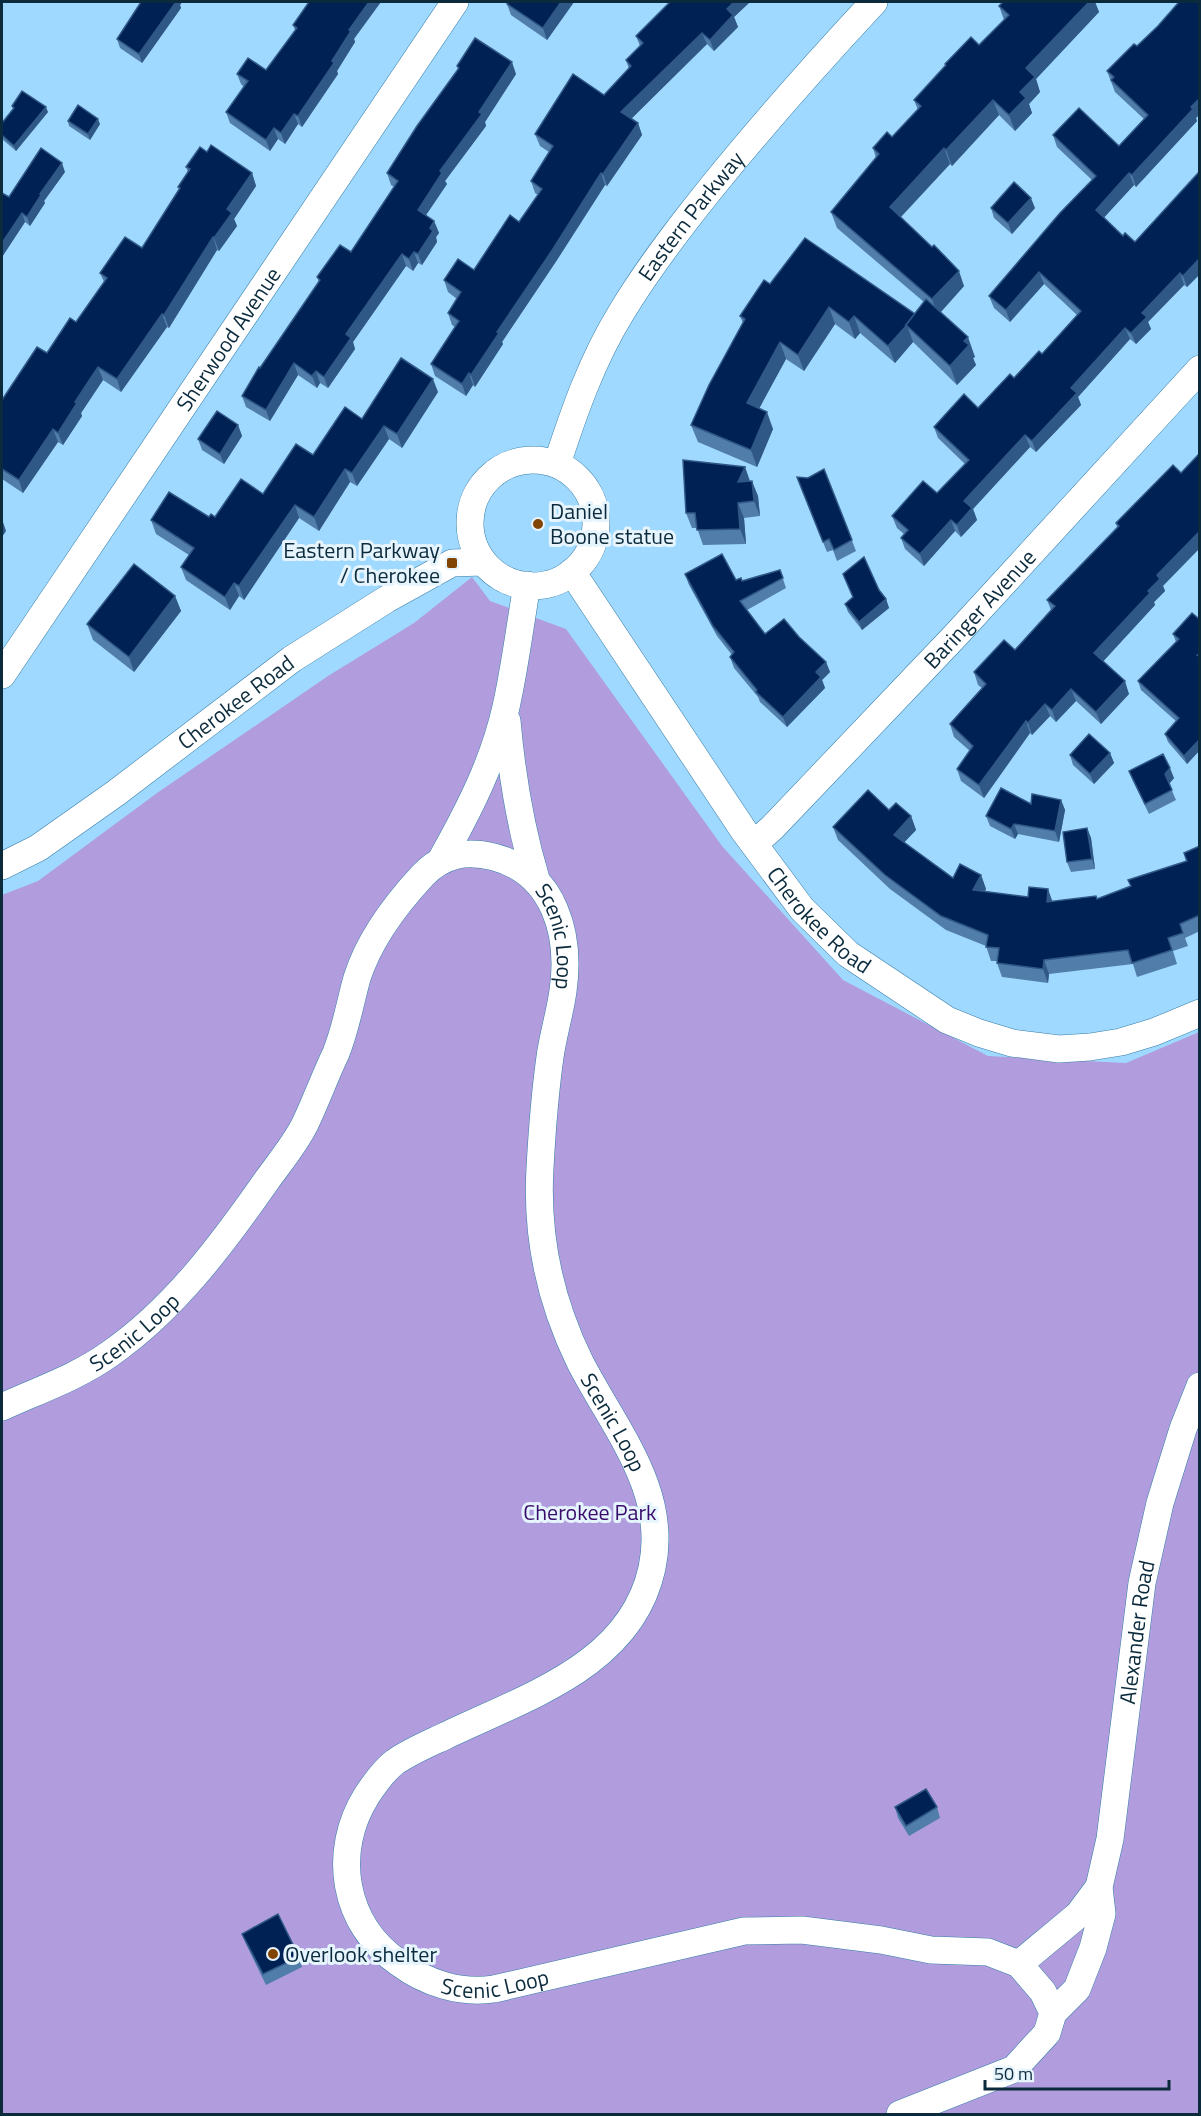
<svg xmlns="http://www.w3.org/2000/svg" width="1201" height="2116" font-family="'Titillium Web',sans-serif">
	<style>
		.green { fill: #b19dde }
		.lines { fill: none; stroke-linecap: round; stroke-linejoin: round }
		.minor-casing { stroke: #337da8; stroke-width: 28 }
		.minor { stroke: #fff; stroke-width: 27 }
		.wall { fill: #507da9 }
		.shaded-wall { fill: #305887 }
		.building { fill: #002153; stroke: #305887; stroke-width: 1.5 }
		.poi-dot { fill: #814402; stroke: #e6f4fd; stroke-width: 2 }
		.labels { text-anchor: middle; dominant-baseline: central; stroke-width: 6; stroke-linejoin: round; paint-order: stroke }
		.street-label { font-size: 22px; fill: #0b2b3d; stroke: #e6f4fd }
		.poi-label { font-size: 22px; fill: #0b2b3d; stroke: #e6f4fd; text-anchor: start }
		.park-label { font-size: 22px; fill: #3a0d6c; stroke: #e6f4fd }
	</style>
	<rect width="100%" height="100%" fill="#a0d9ff"/>
	<!-- green -->
	<path class="green" d="M472 577 490 601 566 629 722 846 843 980 988 1056 1126 1063 1199 1032V2114H2V895L38 881 157 793 328 676 414 623Z"/>
	<g class="lines">
		<defs>
			<g id="minor">
				<circle cx="533" cy="523" r="63"/>
				<path id="s1" d="M557 464C574 412 592 360 621 313 648 268 679 228 712 187 764 123 818 62 874 2"/>
				<path id="s2" d="M572 572 744 831 802 909 848 954 947 1020 979 1033 1012 1043 1059 1049 1090 1047 1121 1042 1154 1032 1200 1013"/>
				<path id="s3" d="M2 675 455 2"/>
				<path d="M507 721C512 777 520 826 536 879"/>
				<path id="s4" d="M754 844 772 828 955 636 1200 369"/>
				<path d="M442 858C469 810 494 761 506 707 515 667 520 625 527 585"/>
				<path id="s5" d="M2 866 38 848 116 793 292 659 387 599 452 563 483 562"/>
				<path id="s6" d="M2 1407C39 1390 78 1377 111 1353 175 1308 223 1243 267 1180 280 1162 295 1144 305 1124 316 1101 325 1076 336 1053 346 1028 350 1003 357 978 369 940 396 904 423 875 443 854 466 850 494 857 555 873 571 935 563 991 560 1013 553 1035 550 1057 545 1093 542 1131 540 1168 536 1236 550 1301 580 1362 613 1427 669 1490 652 1568 631 1666 525 1697 445 1736 428 1744 411 1751 395 1762 384 1770 375 1783 367 1795 331 1852 343 1924 399 1963 426 1983 460 1994 494 1989L744 1931 802 1930 881 1940 931 1950 988 1952 1019 1964 1043 1992 1053 2013 1047 2033 1014 2069 900 2114"/>
				<path d="M1019 1964 1078 1915 1099 1887"/>
				<path id="s7" d="M1053 2013 1077 1989 1093 1948 1102 1914 1099 1887 1110 1839 1142 1583 1160 1503 1183 1429 1200 1386"/>
			</g>
		</defs>
		<!-- minor casing -->
		<use href="#minor" class="minor-casing"/>
		<!-- minor -->
		<use href="#minor" class="minor"/>
	</g>
	<!-- wall -->
	<g class="wall">
		<path d="M141 2H182L180 5 181 8 142 63 120 48 117 39Z"/>
		<path d="M574 2 547 40 511 15 507 4Z"/>
		<path d="M670 2H750L734 17 738 27 714 51 707 44 631 119 638 123 642 135 607 186 605 185 557 260 502 342 503 344 475 387 473 385 466 396 435 376 431 364 455 327 452 325 448 313 457 299 448 292 444 280 474 270 519 222 538 195 535 193 531 181 549 152 540 146 535 134 604 95 629 69 626 60 640 46 636 36Z"/>
		<path d="M1003 2H1095L1099 12 1036 79 1040 92 1029 104 1032 113 1015 131 999 115 952 166 950 164 901 217 964 286 941 312 975 357 973 358 976 365 957 385 913 342 895 363 860 333 855 339 835 324 804 371 786 359 759 408 773 429 757 467 698 442 691 425 743 323 740 316 770 284 915 314 924 302 837 228 831 212 876 158 873 148 892 137 918 110 914 100 946 66 945 64 979 45 1004 20 999 6Z"/>
		<path d="M1200 2V114L1196 118 1197 121 1136 187 1134 185 1103 218 1123 236 1135 242 1200 171V274L1187 287 1184 285 1148 322 1151 329 1136 344 1130 339 1078 397 1081 405 1036 452 1030 447 973 509 977 520 961 537 955 531 924 566 905 549 901 538 904 534 897 528 892 516 937 493 965 464 938 438 934 427 978 408 1042 354 1077 315 1044 284 1010 322 994 308 989 296 1092 180 1057 147 1053 135 1119 146 1144 119 1115 92 1107 71 1137 46Z"/>
		<path d="M293 25 354 39 355 42 337 71 338 74 302 127 298 124 285 144 278 139 270 151 230 123 226 112 244 87 241 84 237 74 266 70 295 30Z"/>
		<path d="M457 66 516 74 485 122 486 126 445 181 447 184 426 215 434 221 439 233 436 237 437 242 422 265 418 263 413 271 406 266 353 342 355 349 328 388 320 383 317 388 298 375 270 421 246 407 242 396 319 282 317 277 351 252 394 187 391 185 387 173 458 70Z"/>
		<path d="M12 106 48 112 16 151 2 139V123L13 109Z"/>
		<path d="M68 121 100 124 90 140 69 126Z"/>
		<path d="M207 152 252 173 256 186 234 219 237 226 219 251 217 250 169 328 167 327 121 392 103 380 81 413 82 416 63 445 58 442 23 493 2 479V400L76 322 104 282 100 273 142 248 179 189 178 187 188 172 186 167Z"/>
		<path d="M65 172 44 201 45 203 30 226 25 222 2 257V193L9 197Z"/>
		<path d="M991 208H1035L1012 234 994 218Z"/>
		<path d="M438 392 402 448 389 439 357 486 350 482 319 531 299 518 244 600 239 596 230 610 186 580 181 567 189 555 156 534 151 520 215 517 263 494 313 455 362 419Z"/>
		<path d="M238 425 242 436 224 464 202 450 198 439Z"/>
		<path d="M1173 465 1163 586 1165 591 1154 602 1155 605 1103 661 1129 694 1101 724 1076 701 1056 722 1050 716 1032 735 1030 733 984 798 961 781 957 769 970 751 954 737 950 724 982 688 978 685 974 672 1015 650 1051 610 1047 600 1117 527 1116 523Z"/>
		<path d="M745 467 750 481 758 496 760 516 744 518 746 544 703 545 697 528H692L686 513Z"/>
		<path d="M824 469 856 551 837 561 833 550 827 552 801 487 808 478Z"/>
		<path d="M780 570 786 588 747 610 765 634 799 637 826 662 830 672 822 680 825 688 787 727 760 702 758 697 734 668 730 657 732 655 717 636 689 585 685 574 742 581Z"/>
		<path d="M843 574 886 599 889 608 862 630 848 612 845 604 853 597Z"/>
		<path d="M175 596 181 611 134 672 93 640 87 624Z"/>
		<path d="M1200 617V750L1187 764 1168 742 1165 734 1177 722 1141 690 1138 681 1176 642 1173 634Z"/>
		<path d="M1110 753 1114 763 1094 784 1073 765 1070 755Z"/>
		<path d="M1129 771 1174 778 1169 784 1176 800 1149 814 1133 781Z"/>
		<path d="M1061 800 1065 810 1059 842 1018 834 1015 839 990 826 986 816Z"/>
		<path d="M889 810 911 816 916 830 904 842 953 878 981 875 986 889 985 891 1052 901 1097 899 1131 886 1186 861 1184 853 1200 846V931L1185 938 1188 946 1173 951 1177 964 1137 977 1133 964 1049 974 1048 983 1002 977 997 963 998 961H991L986 946 946 930 890 889 838 840 833 827Z"/>
		<path d="M1087 828 1091 838 1095 869 1071 872 1067 862Z"/>
		<path d="M895 1807H937L940 1818 909 1836 898 1818Z"/>
		<path d="M242 1934 299 1957 302 1967 266 1985 246 1944Z"/>
	</g>
	<!-- shaded-wall -->
	<g class="shaded-wall">
		<path d="M176 2H182L180 5 181 8 142 63 139 54Z"/>
		<path d="M369 2H381L354 39 355 42 337 71 338 74 302 127 298 116 332 61 349 30Z"/>
		<path d="M561 2H574L547 40 543 28Z"/>
		<path d="M734 2H750L734 17 738 27 714 51 710 40 727 9Z"/>
		<path d="M1089 2H1095L1099 12 1036 79 1040 92 1029 104 1032 113 1015 131 1009 115 1020 92 1026 68Z"/>
		<path d="M702 33 707 44 626 124 621 112Z"/>
		<path d="M512 62 516 74 485 122 486 126 445 181 447 184 422 221 418 210 440 171Z"/>
		<path d="M1200 98V114L1196 118 1197 121 1136 187 1132 175Z"/>
		<path d="M993 100 999 115 952 166 946 150Z"/>
		<path d="M46 107 48 112 16 151 14 146Z"/>
		<path d="M294 114 298 124 285 144 281 133Z"/>
		<path d="M98 119 100 124 90 140 88 134Z"/>
		<path d="M638 123 642 135 607 186 603 174Z"/>
		<path d="M274 128 278 139 270 151 266 140Z"/>
		<path d="M944 148 950 164 896 222 890 207Z"/>
		<path d="M62 163 65 172 44 201 45 203 30 226 27 217 40 194Z"/>
		<path d="M252 173 256 186 234 219 237 226 219 251 214 238 227 209Z"/>
		<path d="M601 173 605 185 557 260 502 342 503 344 475 387 471 375 497 332Z"/>
		<path d="M1129 173 1134 185 1100 222 1096 210Z"/>
		<path d="M1031 198 1035 208 1012 234 1008 223Z"/>
		<path d="M22 213 25 222 2 257V243Z"/>
		<path d="M434 221 439 233 436 237 437 242 422 265 418 254Z"/>
		<path d="M213 237 217 250 169 328 164 315Z"/>
		<path d="M414 252 418 263 413 271 409 259Z"/>
		<path d="M402 254 406 266 353 342 355 349 328 388 324 377 346 334Z"/>
		<path d="M1200 258V274L1187 287 1183 276Z"/>
		<path d="M959 271 964 286 938 315 932 299Z"/>
		<path d="M1039 272 1044 284 1010 322 1006 310Z"/>
		<path d="M1180 273 1184 285 1148 322 1151 329 1136 344 1131 333 1142 313Z"/>
		<path d="M829 307 835 324 804 371 798 355Z"/>
		<path d="M162 314 167 327 121 392 117 379Z"/>
		<path d="M854 316 860 333 855 339 849 322Z"/>
		<path d="M907 325 913 342 895 363 888 346Z"/>
		<path d="M1125 328 1130 339 1078 397 1081 405 1036 452 1032 441 1071 388Z"/>
		<path d="M968 337 975 357 973 358 976 365 957 385 950 366 964 341Z"/>
		<path d="M780 342 786 359 753 420 747 403Z"/>
		<path d="M294 363 298 375 270 421 266 410Z"/>
		<path d="M98 367 103 380 81 413 82 416 63 445 58 433 75 402Z"/>
		<path d="M316 371 320 383 317 388 312 376Z"/>
		<path d="M469 373 473 385 466 396 462 384Z"/>
		<path d="M433 379 438 392 402 448 397 434Z"/>
		<path d="M767 412 773 429 757 467 751 450Z"/>
		<path d="M238 425 242 436 224 464 220 454Z"/>
		<path d="M384 426 389 439 357 486 352 473Z"/>
		<path d="M53 429 58 442 23 493 19 480Z"/>
		<path d="M1025 435 1030 447 973 509 977 520 961 537 957 525 964 501Z"/>
		<path d="M745 467 750 482H738Z"/>
		<path d="M345 469 350 482 319 531 314 517Z"/>
		<path d="M752 481 758 496 760 516 754 501Z"/>
		<path d="M738 503 744 518 746 544 740 529Z"/>
		<path d="M295 505 299 518 244 600 239 586Z"/>
		<path d="M2 519 6 531 2 537Z"/>
		<path d="M951 520 955 531 924 566 920 554Z"/>
		<path d="M1200 531V548L1163 586 1165 591 1154 602 1155 605 1099 666 1094 653 1148 591 1157 575Z"/>
		<path d="M234 583 239 596 230 610 225 597Z"/>
		<path d="M175 596 181 611 134 672 129 657Z"/>
		<path d="M886 599 889 608 862 630 859 622Z"/>
		<path d="M826 662 830 672 822 680 825 688 787 727 783 717 816 672Z"/>
		<path d="M1125 681 1129 694 1101 724 1096 712Z"/>
		<path d="M1071 689 1076 701 1056 722 1052 710Z"/>
		<path d="M1045 704 1050 716 1032 735 1028 723Z"/>
		<path d="M1026 721 1030 733 984 798 979 785Z"/>
		<path d="M1200 739V750L1187 764 1184 756Z"/>
		<path d="M1110 753 1114 763 1094 784 1090 774Z"/>
		<path d="M1170 768 1174 778 1168 785 1165 774Z"/>
		<path d="M1061 800 1065 810 1059 842 1055 831Z"/>
		<path d="M911 816 916 830 899 848 894 835Z"/>
		<path d="M1014 824 1018 834 1015 839 1011 829Z"/>
		<path d="M1087 828 1091 838 1095 869 1092 859Z"/>
		<path d="M981 875 986 889 978 903 973 890Z"/>
		<path d="M1048 889 1053 903 1047 902Z"/>
		<path d="M1044 960 1049 974 1048 983 1043 969Z"/>
	</g>
	<!-- building -->
	<g class="building">
		<path d="M141 2H176L139 54 117 39Z"/>
		<path d="M309 2H369L349 30 351 31 332 61 334 63 298 116 294 114 281 133 274 128 266 140 226 112 248 81 237 74 248 58 266 70 297 28 293 25Z"/>
		<path d="M509 2H561L543 28 507 4Z"/>
		<path d="M670 2H734L727 9 733 15 710 40 702 33 621 112 638 123 603 174 601 173 553 249 497 332 499 333 471 375 469 373 462 384 431 364 459 321 448 313 461 292 444 280 458 259 474 270 510 215 519 222 542 189 531 181 553 146 535 134 573 74 604 95 631 66 626 60 643 43 636 36Z"/>
		<path d="M1003 2H1089L1026 68 1035 77 1020 92 1026 98 1009 115 993 100 946 150 944 148 890 207 932 247 934 245 959 271 932 299 831 212 879 154 873 148 887 132 892 137 921 106 914 100 946 65 945 64 971 37 979 45 1009 15 999 6Z"/>
		<path d="M1179 2H1200V98L1191 107 1193 109 1132 175 1129 173 1096 210 1123 236 1125 233 1135 242 1200 171V258L1183 276 1180 273 1142 313 1147 317 1131 333 1125 328 1071 388 1077 393 1032 441 1025 435 964 501 972 508 957 525 951 520 920 554 901 538 908 530 892 516 923 481 937 493 969 460 934 427 964 394 978 408 1010 374 1014 378 1039 351 1042 354 1081 311 1039 272 1006 310 989 296 1060 213 1096 176 1053 135 1079 108 1119 146 1148 115 1111 80 1114 77 1107 71 1134 44 1137 46 1158 26Z"/>
		<path d="M475 38 512 62 479 112 482 114 440 171 442 173 418 210 434 221 430 228 433 231 418 254 414 252 409 259 402 254 346 334 351 338 324 377 316 371 312 376 294 363 266 410 242 396 259 367 260 368 320 280 317 277 340 245 351 252 398 181 387 173 417 126 459 68 457 66Z"/>
		<path d="M22 91 46 107 14 146 2 135V123L14 108 12 106Z"/>
		<path d="M78 105 98 119 88 134 68 121Z"/>
		<path d="M211 145 252 173 227 209 232 213 214 238 213 237 164 315 162 314 117 379 98 367 75 402 77 403 58 433 53 429 19 480 2 469V400L37 347 47 353 70 318 76 322 107 278 100 273 125 237 142 248 180 188 178 187 190 169 186 167 200 147 207 152Z"/>
		<path d="M41 148 62 163 40 194 41 195 27 217 22 213 2 243V193L9 197Z"/>
		<path d="M1014 182 1031 198 1008 223 991 208Z"/>
		<path d="M805 238 915 314 906 325H907L888 346 854 316 849 322 829 307 798 355 780 342 747 403 767 412 751 450 691 425 709 385 745 319 740 316 764 280 770 284Z"/>
		<path d="M926 299 968 337 964 341 969 345 950 366 906 325Z"/>
		<path d="M401 358 433 379 397 434 384 426 352 473 345 469 314 517 295 505 239 586 234 583 225 597 181 567 194 548 151 520 169 492 209 517 211 514 215 517 241 479 263 494 296 444 313 455 345 407 362 419Z"/>
		<path d="M217 411 238 425 220 454 198 439Z"/>
		<path d="M1200 453V531L1157 575 1160 579 1148 591 1150 593 1094 653 1125 681 1096 712 1071 689 1052 710 1045 704 1028 723 1026 721 979 785 957 769 973 746 950 724 986 684 974 672 1004 640 1015 650 1055 606 1047 600 1119 526 1116 523 1173 465 1181 473Z"/>
		<path d="M683 460 745 467 738 482 752 481 754 501 738 503 740 529 697 530 695 513H686Z"/>
		<path d="M824 469 852 540 834 550 829 539 823 542 797 477 808 478Z"/>
		<path d="M722 554 736 580 741 578 742 581 780 570 783 578 740 601 765 634 784 619 799 637 826 662 816 672 821 677 783 717 756 692 757 690 730 657 734 652 713 626 685 574Z"/>
		<path d="M864 557 879 590 886 599 859 622 845 604 853 597 843 574Z"/>
		<path d="M134 564 175 596 129 657 87 624Z"/>
		<path d="M1192 613 1198 618 1200 617V653L1197 655 1200 657V739L1184 756 1165 734 1179 718 1138 681 1179 639 1173 634Z"/>
		<path d="M1089 734 1110 753 1090 774 1070 755Z"/>
		<path d="M1163 754 1170 768 1165 774 1172 790 1145 804 1129 771Z"/>
		<path d="M1001 788 1031 804 1032 794 1061 800 1055 831 1014 824 1011 829 986 816Z"/>
		<path d="M868 790 889 810 896 803 911 816 894 835 953 878 960 864 981 875 973 890 1028 897 1029 887 1048 889 1047 902 1096 896 1097 899 1131 886 1128 880 1187 861 1184 853 1200 846V915L1180 924 1183 933 1168 938 1172 950 1132 963 1128 950 1044 960 1043 969 997 963 999 948 986 947 988 935 941 916 885 875 833 827Z"/>
		<path d="M1087 828 1092 859 1067 862 1063 832Z"/>
		<path d="M926 1789 937 1807 906 1826 895 1807Z"/>
		<path d="M278 1914 299 1957 263 1974 242 1934Z"/>
	</g>
	<!-- markers -->
	<g class="poi-dot">
		<circle cx="538" cy="524" r="6"/>
		<rect x="446" y="557" width="12" height="12" rx="3"/>
		<circle cx="273" cy="1954" r="6"/>
	</g>
	<g class="labels">
		<!-- street labels -->
		<g class="street-label">
			<text stroke="none"><textPath href="#s1" startOffset="284">Eastern Parkway</textPath></text>
			<text stroke="none"><textPath href="#s3" startOffset="405">Sherwood Avenue</textPath></text>
			<text stroke="none"><textPath href="#s4" startOffset="326">Baringer Avenue</textPath></text>
			<text stroke="none"><textPath href="#s5" startOffset="286">Cherokee Road</textPath></text>
			<text stroke="none"><textPath href="#s2" startOffset="428">Cherokee Road</textPath></text>
			<text stroke="none"><textPath href="#s6" startOffset="890">Scenic Loop</textPath></text>
			<text stroke="none"><textPath href="#s6" startOffset="153">Scenic Loop</textPath></text>
			<text stroke="none"><textPath href="#s6" startOffset="1394">Scenic Loop</textPath></text>
			<text stroke="none"><textPath href="#s7" startOffset="398">Alexander Road</textPath></text>
			<text stroke="none"><textPath href="#s6" startOffset="2218">Scenic Loop</textPath></text>
		</g>
		<!-- poi labels -->
		<g class="poi-label">
			<text x="550" y="511">Daniel<tspan x="550" dy="25">Boone statue</tspan></text>
			<text x="440" y="550" text-anchor="end">Eastern Parkway<tspan x="440" dy="25">/ Cherokee</tspan></text>
			<text x="285" y="1954">Overlook shelter</text>
		</g>
		<!-- park labels -->
		<g class="park-label">
			<text x="590" y="1512">Cherokee Park</text>
		</g>
	</g>
	<!-- border -->
	<rect width="1201" height="2116" fill="none" stroke="#0b2b3d" stroke-width="6"/>
	<!-- scale -->
	<path d="M985 2080v9h184v-9" fill="none" stroke="#0b2b3d" stroke-width="3"/>
	<text x="994" y="2080" font-size="18" fill="#0b2b3d" stroke="#e6f4fd" stroke-width="4.5" paint-order="stroke">50 m</text>
</svg>
